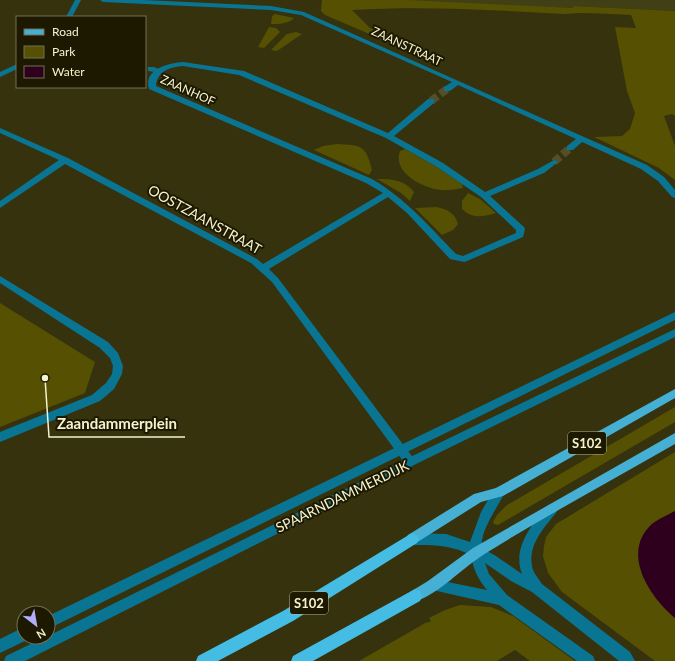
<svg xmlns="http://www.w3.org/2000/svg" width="675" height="661" font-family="Lato,sans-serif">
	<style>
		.built { fill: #413f15 }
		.green { fill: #555002 }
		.water { fill: #2e001e }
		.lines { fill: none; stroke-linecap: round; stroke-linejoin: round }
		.minor-tunnel { stroke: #524f2a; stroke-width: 8; stroke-dasharray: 8 3.5; stroke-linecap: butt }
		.pedestrian { fill: #0a7493; fill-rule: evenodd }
		.minor { fill: #0a7493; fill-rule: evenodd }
		.tertiary { fill: #0a7493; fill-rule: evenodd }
		.primary { fill: #46afd4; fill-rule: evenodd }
		.trunk { fill: #44bce4; fill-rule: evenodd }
		.labels { text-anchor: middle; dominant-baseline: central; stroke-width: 4; stroke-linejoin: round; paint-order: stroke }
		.far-street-label { font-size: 12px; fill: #f4f3d0; stroke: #1c1900 }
		.shield { fill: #1c1900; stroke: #b3b292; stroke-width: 1 }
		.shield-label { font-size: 13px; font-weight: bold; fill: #f4f3d0 }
		.street-label { font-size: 14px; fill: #f4f3d0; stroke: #1c1900 }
		.leader { fill: none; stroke: #f4f3d0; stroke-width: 1.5 }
		.callout-dot { fill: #f4f3d0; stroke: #1c1900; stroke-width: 1.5 }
		.callout-label { font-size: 15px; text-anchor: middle; font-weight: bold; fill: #f4f3d0; stroke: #1c1900; stroke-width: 4; stroke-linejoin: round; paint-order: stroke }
	</style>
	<rect width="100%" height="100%" fill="#35320d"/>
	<!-- built -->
	<path class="built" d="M361 0H675V11L574 6 573 8Z"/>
	<!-- green -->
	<g class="green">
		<path d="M322 0H408L573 8V6L675 11V116L672 114 664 116 675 146V180L659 168 594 137 622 136 630 129 635 113 627 91 615 27 636 28 631 15C614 14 597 13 580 13 574 13 569 14 564 14 494 10 423 6 352 10L370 28 405 43 402 48 325 15 321 11Z"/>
		<path d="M275 14 294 18C289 24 278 24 271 24L272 16Z"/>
		<path d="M269 27 276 28 280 32 264 48 258 47Z"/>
		<path d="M296 32 302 34 277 51 271 50 287 34Z"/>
		<path d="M337 144C361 145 366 145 372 170L369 175 314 150 323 146Z"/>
		<path d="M405 149 437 167 462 184 463 188C456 189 448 191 441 190 423 188 392 173 400 151Z"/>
		<path d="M377 179C392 179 405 180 414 192L410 201 401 193Z"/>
		<path d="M468 193 480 199 496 213C483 217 473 219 462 209V201Z"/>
		<path d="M436 207C447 209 455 213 458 224L453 230 442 235 415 208Z"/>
		<path d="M0 303 95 362 85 393 0 427Z"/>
		<path d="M675 407V422L498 525 494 524 493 522 497 515 507 505Z"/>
		<path d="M675 452V511L652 524 645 532 640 541 642 573 657 598 675 618V661H655L562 592 548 573 543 556 544 546 546 537 556 524Z"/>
		<path d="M460 605 491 607 513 616 575 661H530L515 650 497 661H359L427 622V623L431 621 429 618 445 610Z"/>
	</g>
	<!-- water -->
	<path class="water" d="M675 511V618C651 598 622 556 649 527 655 520 666 516 675 511Z"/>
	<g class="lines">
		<!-- minor-tunnel -->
		<g class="minor-tunnel">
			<path d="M431 101 447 89"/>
			<path d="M554 162 570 148"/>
		</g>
		<!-- pedestrian -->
		<path class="pedestrian" d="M148 67H154L163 71 162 73 148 71Z"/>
		<!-- minor -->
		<g class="minor">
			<path d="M75 0H81L72 17H66Z"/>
			<path d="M100 0H144L271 6 304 12 647 165 664 177 675 190V198L672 197 658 181 641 169 582 142 573 150H567V146L576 139 458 85 450 91H444V87L452 82 301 15 271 10 103 2Z"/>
			<path d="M183 62 244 71 388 133 428 99H434V103L394 136 443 163 485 192 538 169 554 160 558 162 544 173 490 196 524 227 525 229 523 237 467 261 464 262 450 259 407 213 388 197 269 269 278 278 414 459 416 462 414 465 410 467 406 465 272 282 251 263 65 164 0 208V201L59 160 0 133V128L68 158 257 259 263 264 383 193 366 183 149 89C143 69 169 63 183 62ZM183 66 239 75 386 138 437 167 481 197 516 230V233L463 256 456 254C429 226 406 199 372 179L156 86C157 71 170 67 183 66Z"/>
			<path d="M17 64V69L0 77V72Z"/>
			<path d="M0 276 108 342 118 353 123 366 122 374 114 389 100 401 0 442V432L92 395 106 383 112 374 113 366 110 358 100 348 0 283Z"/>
			<path d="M499 487 503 488 505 492C498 507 479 532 482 548L496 556 522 574C512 548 532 524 548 505L552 504 556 505 558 509 556 513C543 529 526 547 533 570 535 575 539 579 542 584L630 652 635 661H619L532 592 511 581 485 563 489 574 507 595 593 656 595 661H577L499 605 428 589 427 585 428 581 433 579 487 590C478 579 473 569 471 555 450 545 435 545 412 545L408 543 406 539 408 535 412 533 446 534 470 542 481 512 495 488Z"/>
		</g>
		<!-- tertiary -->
		<g class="tertiary">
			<path d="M675 312V320L48 629V616Z"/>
			<path d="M675 329V337L414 465 25 661H4L6 656 45 637H48V636L406 459Z"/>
			<path d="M24 627V637H29V639L0 653V639Z"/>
		</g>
		<!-- primary -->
		<g class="primary">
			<path d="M675 389V398L503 496 481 502 416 543 412 545 408 543 406 539 408 535 474 494 496 488Z"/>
			<path d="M675 433V444C611 481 545 516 483 555 460 570 441 592 415 602L410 600 409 596 410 592 428 581 473 548Z"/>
		</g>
		<!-- trunk -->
		<g class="trunk">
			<path d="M412 533 417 535 419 539 417 543 293 621 218 661H196L198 656 283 611Z"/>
			<path d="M415 589 420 591 422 596 420 601 313 661H291L293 656Z"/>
		</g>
	</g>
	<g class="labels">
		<!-- far-street labels -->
		<g class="far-street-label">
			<text transform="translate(407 46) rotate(25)">ZAANSTRAAT</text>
			<text transform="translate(188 90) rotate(24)">ZAANHOF</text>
		</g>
		<!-- shield labels -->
		<g class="shield">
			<rect x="568" y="432" width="38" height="22" rx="3"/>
			<rect x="290" y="592" width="38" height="22" rx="3"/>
		</g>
		<g class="shield-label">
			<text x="587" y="443">S102</text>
			<text x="309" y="603">S102</text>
		</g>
		<!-- street labels -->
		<g class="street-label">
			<text transform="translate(205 219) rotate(29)">OOSTZAANSTRAAT</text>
			<text transform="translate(342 496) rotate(-26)">SPAARNDAMMERDIJK</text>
		</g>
	</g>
	<!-- callouts -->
	<path class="leader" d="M45 378L49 437H185"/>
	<circle class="callout-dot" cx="45" cy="378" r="4"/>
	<g class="callout-label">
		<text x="117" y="429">Zaandammerplein</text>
	</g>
	<!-- legend -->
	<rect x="16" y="16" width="130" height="72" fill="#1c1900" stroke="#727053"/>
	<rect x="24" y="29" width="20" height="6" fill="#46afd4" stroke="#727053"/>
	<text x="52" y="36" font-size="12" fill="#f4f3d0">Road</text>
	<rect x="24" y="46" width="20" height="12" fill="#555002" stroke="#727053"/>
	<text x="52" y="56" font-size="12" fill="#f4f3d0">Park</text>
	<rect x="24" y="66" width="20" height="12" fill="#2e001e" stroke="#727053"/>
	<text x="52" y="76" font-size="12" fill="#f4f3d0">Water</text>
	<!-- north arrow -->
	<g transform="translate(36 625) rotate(149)"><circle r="19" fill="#1c1900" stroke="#727053"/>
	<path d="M0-3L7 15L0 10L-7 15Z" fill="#b0aefa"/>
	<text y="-6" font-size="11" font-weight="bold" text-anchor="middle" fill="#f4f3d0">N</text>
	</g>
</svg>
